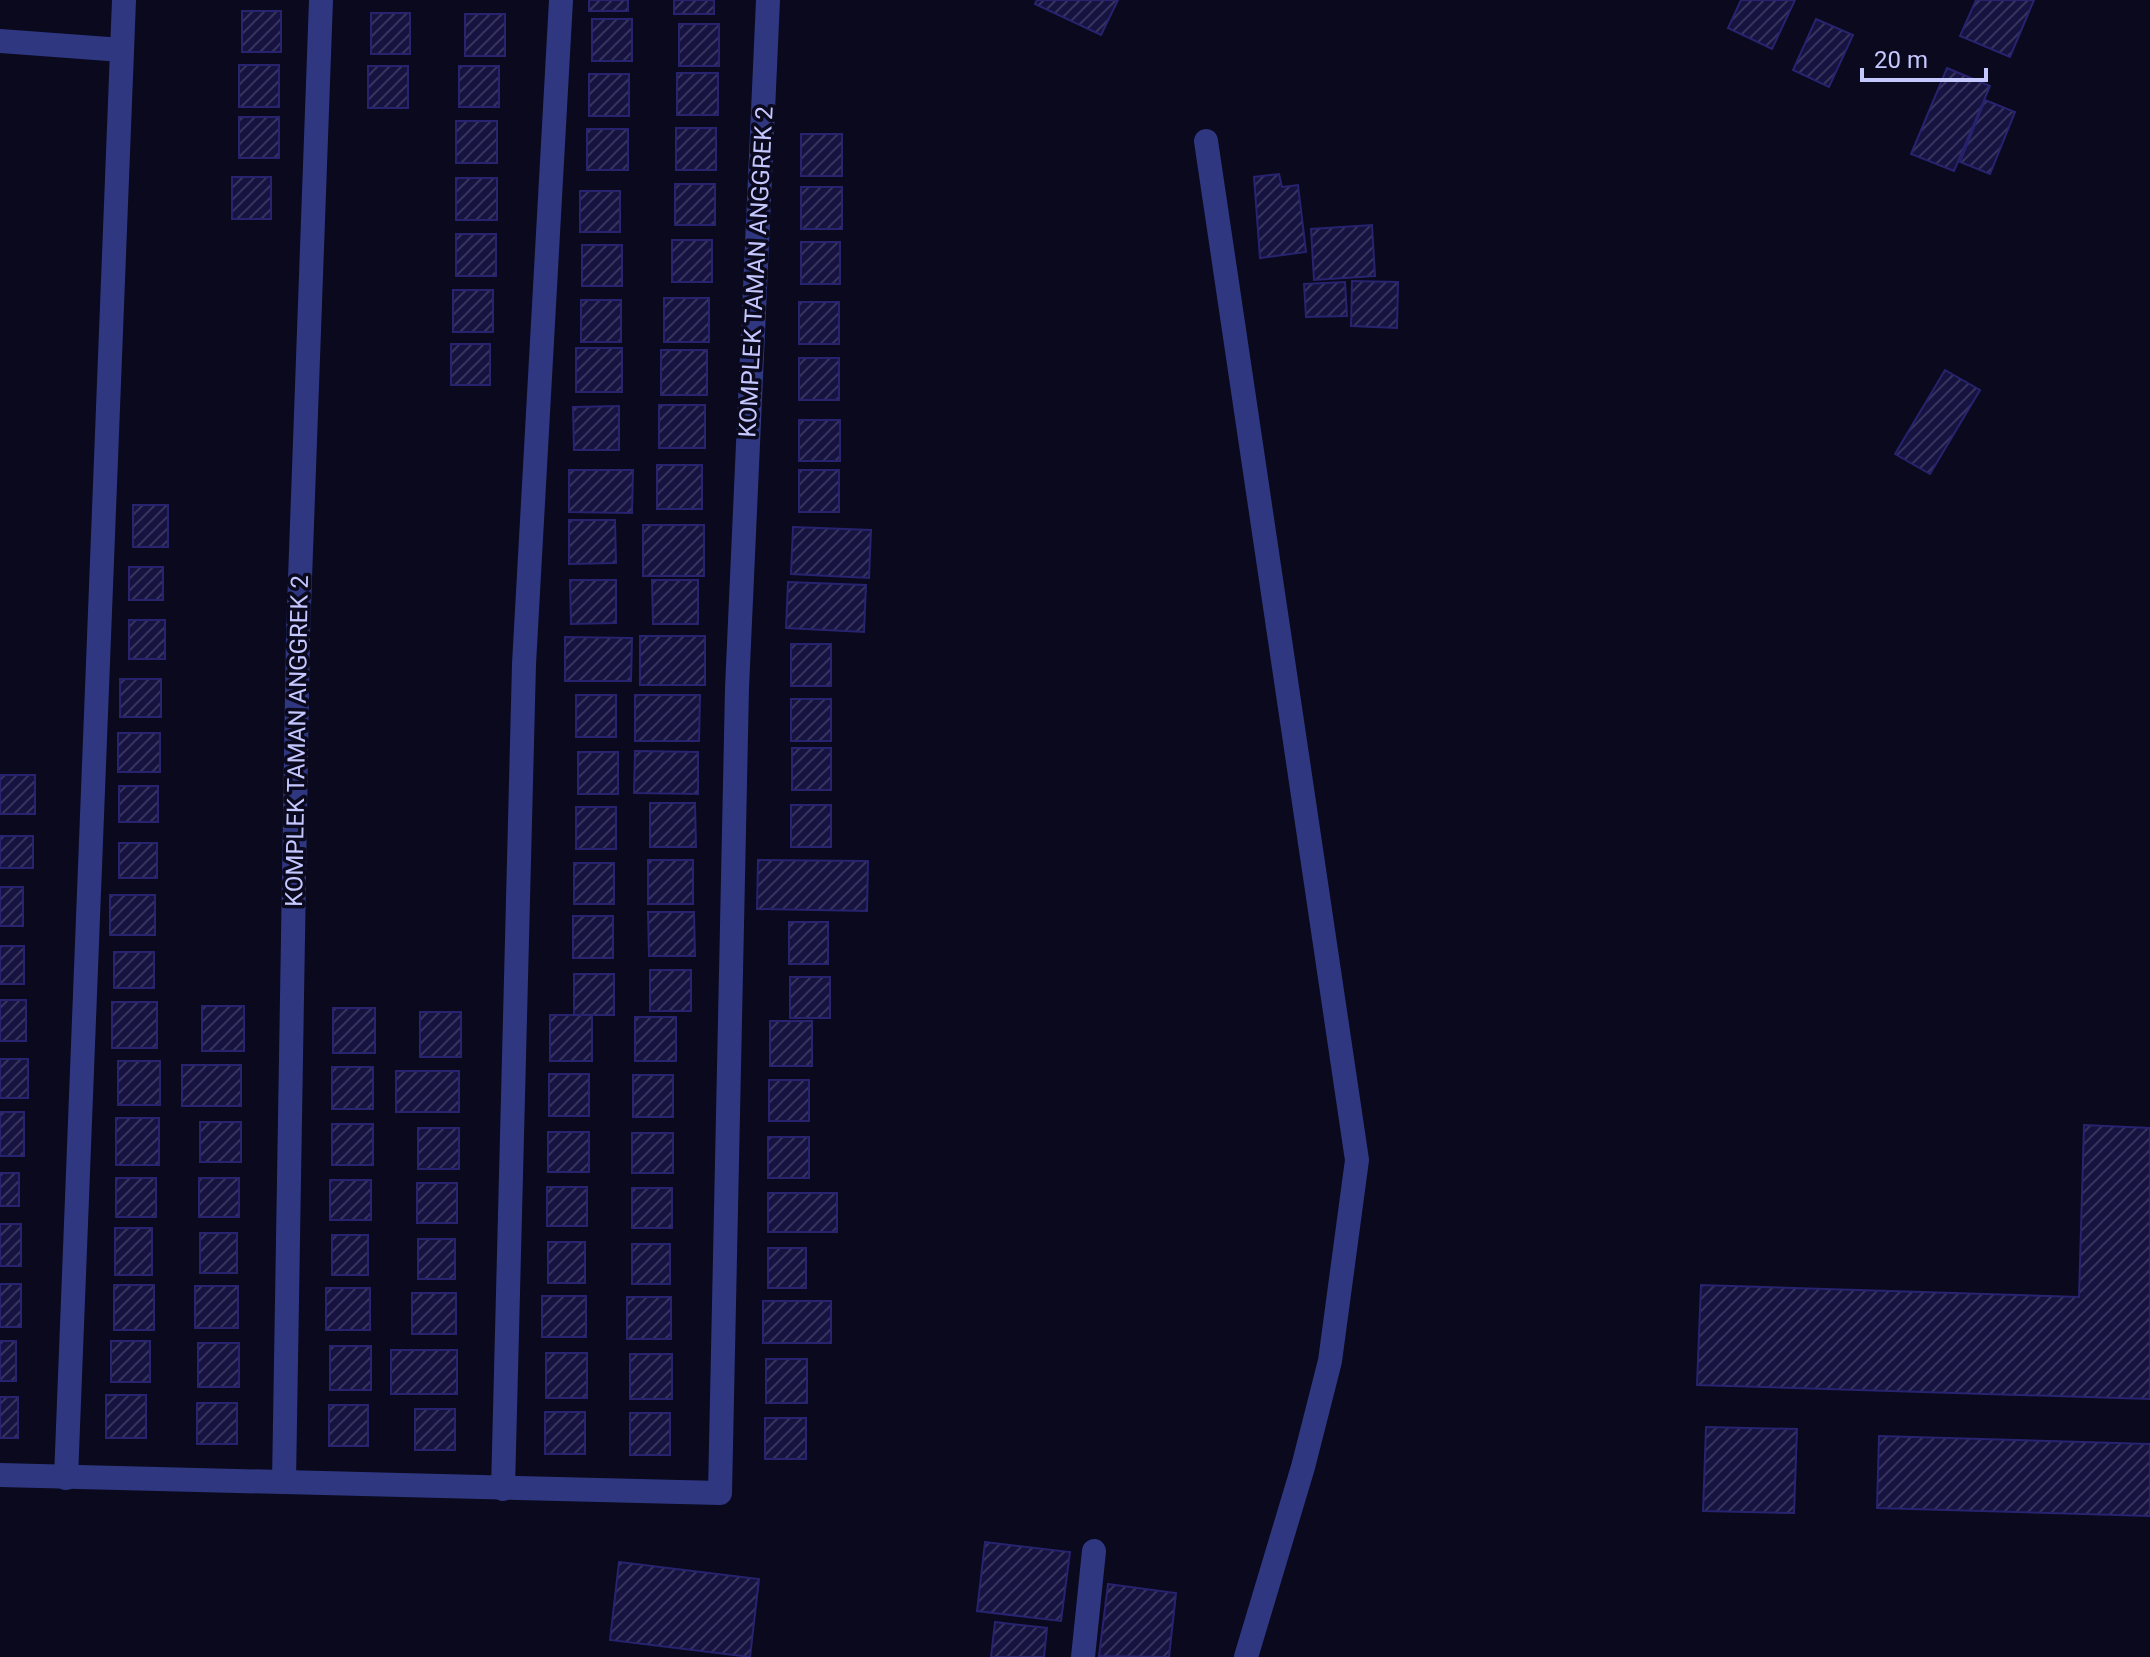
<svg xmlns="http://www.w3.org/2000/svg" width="2150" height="1657" font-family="Roboto,sans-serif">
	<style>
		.building { fill: url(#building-hatch); stroke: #27236f; stroke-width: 2 }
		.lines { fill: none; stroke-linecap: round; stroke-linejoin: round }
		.minor { stroke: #2f3781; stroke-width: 24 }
		.labels { text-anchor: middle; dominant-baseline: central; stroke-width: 7; stroke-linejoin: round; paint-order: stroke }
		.street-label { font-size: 24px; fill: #c5c7ff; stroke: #0a091d }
	</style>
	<defs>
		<pattern id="building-hatch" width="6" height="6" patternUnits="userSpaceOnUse" patternTransform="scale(2)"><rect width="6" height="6" fill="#161340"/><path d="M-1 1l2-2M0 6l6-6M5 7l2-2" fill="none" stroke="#36345d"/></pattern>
	</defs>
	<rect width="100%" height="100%" fill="#0a091d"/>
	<!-- building -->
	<g class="building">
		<rect x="589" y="0" width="39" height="11"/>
		<rect x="674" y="0" width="40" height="14"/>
		<path d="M1037 0H1118L1101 35 1035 4Z"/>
		<path d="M1741 0H1795L1772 49 1728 28Z"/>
		<path d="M1976 0H2034L2010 57 1960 36Z"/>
		<rect x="242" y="11" width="39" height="41"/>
		<rect x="371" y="13" width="39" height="41"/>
		<rect x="465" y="14" width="40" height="42"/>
		<rect x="592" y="19" width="40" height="42"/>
		<path d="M1816 19 1853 35 1829 87 1793 70Z"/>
		<rect x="679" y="24" width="40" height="42"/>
		<rect x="239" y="65" width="40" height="42"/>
		<rect x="368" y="66" width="40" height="42"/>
		<rect x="459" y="66" width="40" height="41"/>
		<path d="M1947 68 1990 86 1954 171 1911 154Z"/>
		<rect x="677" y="73" width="41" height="42"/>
		<rect x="589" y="74" width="40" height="42"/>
		<path d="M1985 100 2015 112 1990 174 1960 162Z"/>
		<rect x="239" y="117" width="40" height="41"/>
		<rect x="456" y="121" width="41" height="42"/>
		<rect x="676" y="128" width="40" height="42"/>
		<rect x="587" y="129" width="41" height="41"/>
		<rect x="801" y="134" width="41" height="42"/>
		<path d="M1279 174 1282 187 1298 185 1306 252 1260 258 1254 177Z"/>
		<rect x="232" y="177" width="39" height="42"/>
		<rect x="456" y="178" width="41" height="42"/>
		<rect x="675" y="184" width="40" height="41"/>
		<rect x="801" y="187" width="41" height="42"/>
		<rect x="580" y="191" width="40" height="41"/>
		<path d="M1372 225 1375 276 1314 280 1311 229Z"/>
		<rect x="456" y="234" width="40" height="42"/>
		<rect x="672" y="240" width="40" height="42"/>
		<rect x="801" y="242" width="39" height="42"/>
		<rect x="582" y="245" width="40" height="41"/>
		<path d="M1352 281 1398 282 1397 328 1351 326Z"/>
		<path d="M1345 282 1347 316 1306 317 1304 284Z"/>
		<rect x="453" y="290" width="40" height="42"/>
		<rect x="664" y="298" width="45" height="44"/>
		<rect x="581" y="300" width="40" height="42"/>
		<rect x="799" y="302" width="40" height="42"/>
		<rect x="451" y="344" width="39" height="41"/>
		<rect x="576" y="348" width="46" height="44"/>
		<rect x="661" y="350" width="46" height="45"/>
		<rect x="799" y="358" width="40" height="42"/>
		<path d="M1945 370 1980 390 1930 474 1895 454Z"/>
		<rect x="659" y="405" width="46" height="43"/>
		<path d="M619 406V450H574L573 407Z"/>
		<rect x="799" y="420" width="41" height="41"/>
		<rect x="657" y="465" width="45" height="44"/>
		<path d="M569 470H633L632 513 569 512Z"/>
		<rect x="799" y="470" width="40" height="42"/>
		<rect x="133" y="505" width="35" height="42"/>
		<path d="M569 520H615L616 563 569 564Z"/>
		<rect x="643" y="525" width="61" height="51"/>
		<path d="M793 527 871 530 869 578 791 574Z"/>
		<rect x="129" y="567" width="34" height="33"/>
		<path d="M570 580H616V623L571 624Z"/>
		<path d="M652 580H698V624H653Z"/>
		<path d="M788 582 866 585 864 632 786 628Z"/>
		<rect x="129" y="620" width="36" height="39"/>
		<rect x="640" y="636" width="65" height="49"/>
		<path d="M565 637 632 638 631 681H565Z"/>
		<rect x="791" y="644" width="40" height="42"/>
		<rect x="120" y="679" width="41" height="38"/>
		<rect x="576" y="695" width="40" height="42"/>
		<path d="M635 695H700L699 741H635Z"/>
		<rect x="791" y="699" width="40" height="42"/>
		<rect x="118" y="733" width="42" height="39"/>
		<rect x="792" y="748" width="39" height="42"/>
		<path d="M635 751 698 752V794L634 793Z"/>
		<rect x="578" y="752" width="40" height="42"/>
		<rect x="0" y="775" width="35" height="39"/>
		<rect x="119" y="786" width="39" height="36"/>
		<path d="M650 803H695L696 847H650Z"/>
		<rect x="791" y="805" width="40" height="42"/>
		<rect x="576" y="807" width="40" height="42"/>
		<rect x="0" y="836" width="33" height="32"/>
		<rect x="119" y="843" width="38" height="35"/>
		<rect x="648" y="860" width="45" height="44"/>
		<path d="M758 860 868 861 867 911 757 909Z"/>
		<rect x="574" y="863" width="40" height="41"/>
		<rect x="0" y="887" width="23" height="39"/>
		<rect x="110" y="895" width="45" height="40"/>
		<path d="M648 912H694L695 956H649Z"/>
		<rect x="573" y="916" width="40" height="42"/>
		<rect x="789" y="922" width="39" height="42"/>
		<rect x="0" y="946" width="24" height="38"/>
		<rect x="114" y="952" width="40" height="36"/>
		<rect x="650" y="970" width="41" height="41"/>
		<rect x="574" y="974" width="40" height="41"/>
		<rect x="790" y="977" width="40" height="41"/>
		<rect x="0" y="1000" width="26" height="41"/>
		<rect x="112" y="1002" width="45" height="46"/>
		<rect x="202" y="1006" width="42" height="45"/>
		<rect x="333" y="1008" width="42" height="45"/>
		<rect x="420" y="1012" width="41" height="45"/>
		<rect x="550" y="1015" width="42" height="46"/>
		<rect x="635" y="1017" width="41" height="44"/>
		<rect x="770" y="1021" width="42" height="45"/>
		<rect x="0" y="1059" width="28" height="39"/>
		<rect x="118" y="1061" width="42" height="44"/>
		<rect x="182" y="1065" width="59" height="41"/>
		<rect x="332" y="1067" width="41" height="42"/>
		<rect x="396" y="1071" width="63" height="41"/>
		<rect x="549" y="1074" width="40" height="42"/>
		<rect x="633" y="1075" width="40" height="42"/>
		<rect x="769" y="1080" width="40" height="41"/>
		<rect x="0" y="1112" width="24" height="44"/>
		<rect x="116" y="1118" width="43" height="47"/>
		<rect x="200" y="1122" width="41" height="40"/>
		<rect x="332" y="1124" width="41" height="41"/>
		<path d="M2084 1125 2150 1128V1399L1697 1385 1701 1285 2079 1297Z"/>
		<rect x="418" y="1128" width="41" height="41"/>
		<rect x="548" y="1132" width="41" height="40"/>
		<rect x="632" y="1133" width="41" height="40"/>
		<rect x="768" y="1137" width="41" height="41"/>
		<rect x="0" y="1173" width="19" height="33"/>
		<rect x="116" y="1178" width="40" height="39"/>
		<rect x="199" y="1178" width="40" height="39"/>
		<rect x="330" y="1180" width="41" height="40"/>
		<rect x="417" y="1183" width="40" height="40"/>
		<rect x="547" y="1187" width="40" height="39"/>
		<rect x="632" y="1188" width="40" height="40"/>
		<rect x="768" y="1193" width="69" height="39"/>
		<rect x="0" y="1224" width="21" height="42"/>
		<rect x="115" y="1228" width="37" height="47"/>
		<rect x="200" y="1233" width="37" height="40"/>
		<rect x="332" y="1235" width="36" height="40"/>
		<rect x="418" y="1239" width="37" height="40"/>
		<rect x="548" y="1242" width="37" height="41"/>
		<rect x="632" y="1244" width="38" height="40"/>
		<rect x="768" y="1248" width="38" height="40"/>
		<rect x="0" y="1284" width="21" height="43"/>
		<rect x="114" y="1285" width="40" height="45"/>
		<rect x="195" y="1286" width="43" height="42"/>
		<rect x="326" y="1288" width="44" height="42"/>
		<rect x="412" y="1293" width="44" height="41"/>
		<rect x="542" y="1296" width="44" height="41"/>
		<rect x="627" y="1297" width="44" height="42"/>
		<rect x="763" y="1301" width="68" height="42"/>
		<rect x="0" y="1341" width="16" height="40"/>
		<rect x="111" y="1341" width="39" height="41"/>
		<rect x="198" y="1343" width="41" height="44"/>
		<rect x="330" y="1346" width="41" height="44"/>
		<rect x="391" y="1350" width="66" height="44"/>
		<rect x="546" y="1353" width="41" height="45"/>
		<rect x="630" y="1354" width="42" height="45"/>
		<rect x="766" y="1359" width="41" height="44"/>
		<rect x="106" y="1395" width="40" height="43"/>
		<rect x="0" y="1397" width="18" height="41"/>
		<rect x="197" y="1403" width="40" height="41"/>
		<rect x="329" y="1405" width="39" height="41"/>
		<rect x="415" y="1409" width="40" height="41"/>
		<rect x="545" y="1412" width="40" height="42"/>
		<rect x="630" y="1413" width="40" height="42"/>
		<rect x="765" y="1418" width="41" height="41"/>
		<path d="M1706 1427 1797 1429 1794 1513 1703 1511Z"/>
		<path d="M1879 1436 2150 1444V1516L1877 1508Z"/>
		<path d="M985 1542 1070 1552 1061 1621 977 1611Z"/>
		<path d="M619 1562 759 1579 750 1657 610 1640Z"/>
		<path d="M1108 1584 1176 1593 1169 1657 1099 1656Z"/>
		<path d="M995 1622 1047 1628 1044 1657H991Z"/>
	</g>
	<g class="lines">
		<!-- minor -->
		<g class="minor">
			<path d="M0 41 122 50"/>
			<path d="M1206 141 1357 1160 1330 1361 1303 1467 1246 1657"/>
			<path d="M0 1475 720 1493 737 688 768 0"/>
			<path d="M66 1478 124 0"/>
			<path d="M284 1482 298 634 321 0"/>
			<path d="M503 1489 524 664 561 0"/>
			<path d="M1083 1657 1094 1551"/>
		</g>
	</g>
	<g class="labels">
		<!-- street labels -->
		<g class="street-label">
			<text transform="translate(756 272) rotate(-87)">KOMPLEK TAMAN ANGGREK 2</text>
			<text transform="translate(297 741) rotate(-89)">KOMPLEK TAMAN ANGGREK 2</text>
		</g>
	</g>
	<!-- scale -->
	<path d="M1862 68v12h124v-12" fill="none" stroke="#c5c7ff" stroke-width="4"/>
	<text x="1874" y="68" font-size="24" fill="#c5c7ff" stroke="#0a091d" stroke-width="6" paint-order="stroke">20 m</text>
</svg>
